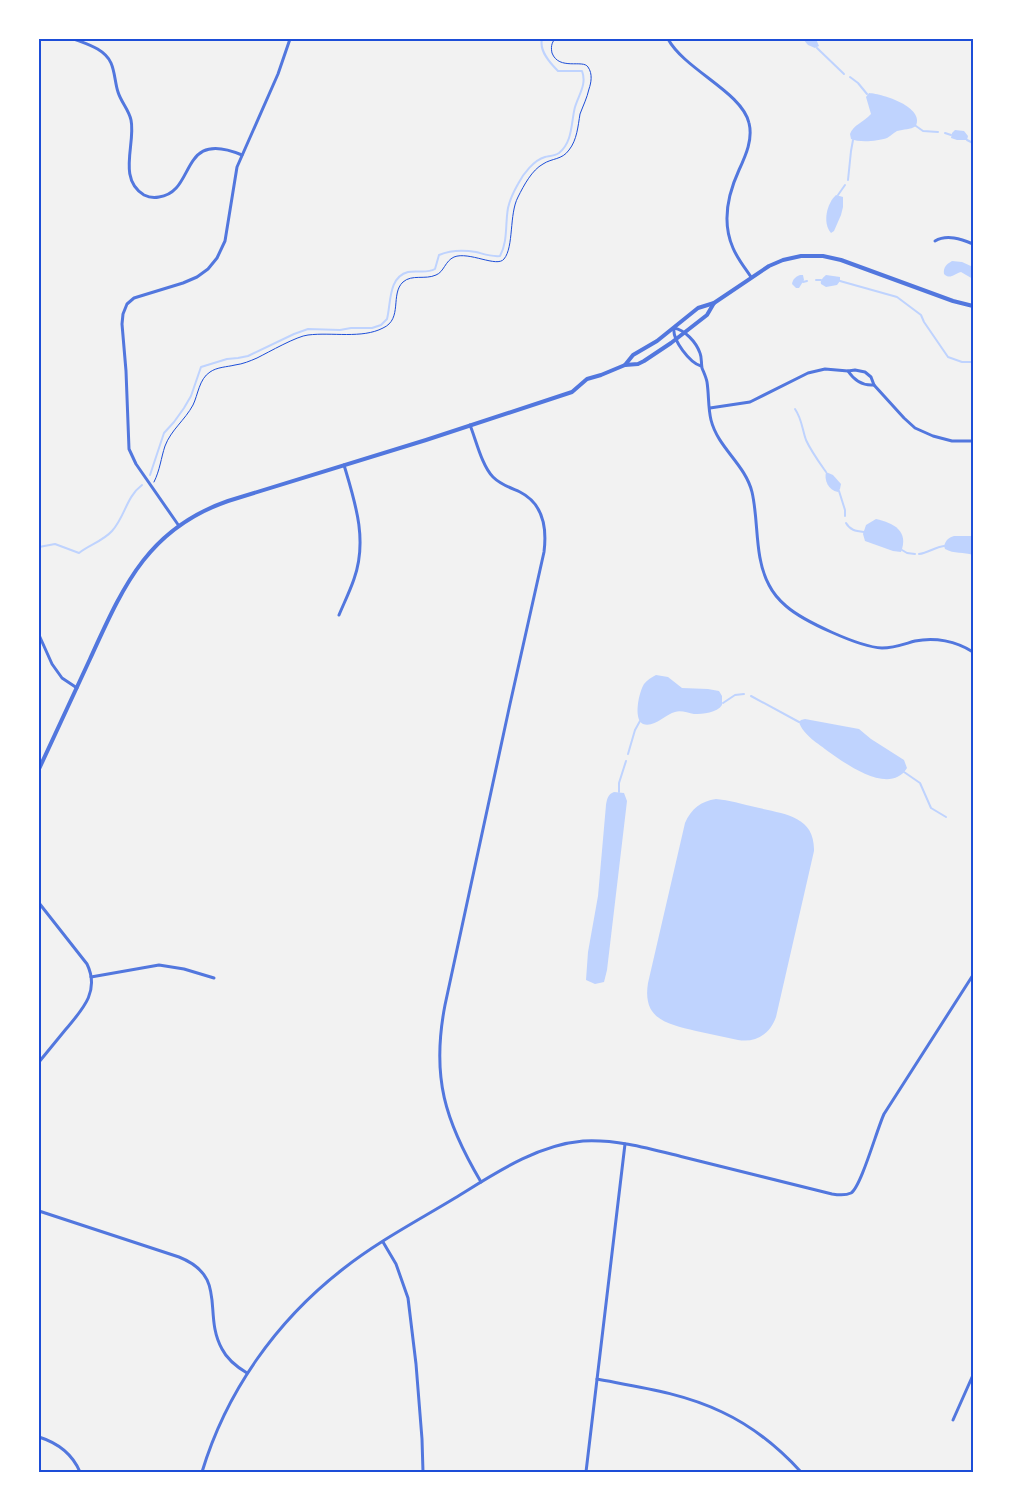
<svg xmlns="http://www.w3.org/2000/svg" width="1012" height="1511" font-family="'Alegreya Sans',sans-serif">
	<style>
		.water { fill: #bfd3fe }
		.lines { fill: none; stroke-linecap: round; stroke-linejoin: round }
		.stream { stroke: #bfd3fe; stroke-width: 2 }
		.path { stroke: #1d4ed8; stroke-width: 1 }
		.minor { stroke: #5277de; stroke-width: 3 }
		.tertiary { stroke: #5277de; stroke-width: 4 }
		.neatline { fill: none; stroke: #1d4ed8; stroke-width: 2 }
	</style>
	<rect width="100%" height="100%" fill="#f2f2f2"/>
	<!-- water -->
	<g class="water">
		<path d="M803 39H816L819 46 815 48 808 45Z"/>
		<path d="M869 93C883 94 925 107 916 126 910 130 904 129 897 131 893 133 891 136 887 138 878 141 860 143 851 139L850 134C853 125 864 122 871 114L866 97Z"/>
		<path d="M955 130 964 131 968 136 967 140H957L951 138 952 133Z"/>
		<path d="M836 195 843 197V207L841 215 834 231 831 233C822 223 827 203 836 195Z"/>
		<path d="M952 261 962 262 973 267V279L961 272C954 274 950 280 944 274 943 267 947 264 952 261Z"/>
		<path d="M800 275H803L804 280 799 288H796L792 284C793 279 795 277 800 275Z"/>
		<path d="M826 275 840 277V281L837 285 826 287 821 284C820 280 823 278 826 275Z"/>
		<path d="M826 472 833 475 841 484 840 489 838 492C828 490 824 480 826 472Z"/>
		<path d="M876 519C894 523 909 531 901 552L893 551 865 541 863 534 866 525Z"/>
		<path d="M954 536H973V555C964 552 954 554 945 549L944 546C946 540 948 538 954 536Z"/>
		<path d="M656 675 668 677 682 688 708 689 719 691 722 696V705C717 713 703 714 694 714 688 713 681 710 675 712 666 714 654 728 643 724 633 719 639 692 644 684 647 680 652 677 656 675Z"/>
		<path d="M805 719 859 729 871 739 904 760 907 768C890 796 846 764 829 752 819 744 803 735 799 722L801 720Z"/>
		<path d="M614 792 624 793 627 801 607 970 604 982 595 984 586 980 588 952 598 896 606 805C607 799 608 794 614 792Z"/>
		<path d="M716 799C729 800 742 804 755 807 783 814 815 815 814 851L776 1017C770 1034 756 1043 738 1040 724 1037 710 1034 696 1031 668 1024 642 1020 648 983L685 823C691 809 701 801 716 799Z"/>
	</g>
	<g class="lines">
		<!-- stream -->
		<g class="stream">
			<path d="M817 48 844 74"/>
			<path d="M850 77 858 83 867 94"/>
			<path d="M916 126 923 131 938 132"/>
			<path d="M945 133 951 135"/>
			<path d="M967 140 973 143"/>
			<path d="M848 180 851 151 853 140"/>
			<path d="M838 195 845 185"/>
			<path d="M816 280H821"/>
			<path d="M840 281 897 297 921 315 924 322 948 357 962 362H973"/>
			<path d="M803 282 807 281"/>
			<path d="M795 409C802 419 802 429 806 440 811 451 819 462 826 472"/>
			<path d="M150 475 164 433 174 422 184 408 191 396 201 367 227 359 238 358 248 356 294 334 308 329 340 330 351 328H372L381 325 387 319C391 304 388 277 408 272 418 270 426 274 435 269L439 255C451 250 464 250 476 252 484 254 491 257 500 256 508 241 505 225 508 208 510 199 514 191 518 184 523 174 534 160 545 157 549 156 555 156 559 153 573 142 571 122 575 107 579 94 587 84 582 71H558C550 63 539 51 542 39"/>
			<path d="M839 491 845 510V516"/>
			<path d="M846 523C850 530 855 531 864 532"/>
			<path d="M39 547 55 544 79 553C89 545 103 541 112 531 125 517 126 497 142 485"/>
			<path d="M902 550 907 553 915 554"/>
			<path d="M919 554C928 553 935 547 944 546"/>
			<path d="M751 696 799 722"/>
			<path d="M723 703 735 695 744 694"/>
			<path d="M628 754 635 730 640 721"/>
			<path d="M904 772 920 783 931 808 946 817"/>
			<path d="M619 792V783L626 761"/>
		</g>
		<!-- path -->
		<path class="path" d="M154 482C160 470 161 458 165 446 171 430 185 420 193 405 198 395 199 379 210 372 217 367 227 367 235 365 243 364 250 361 257 358 269 352 297 336 308 335 332 332 362 339 383 328 403 319 390 294 403 282 412 274 425 280 436 275 444 272 445 261 454 257 469 251 497 268 504 259 514 247 509 214 518 197 524 185 532 170 543 164 552 158 562 160 569 150 577 140 578 126 580 114 583 106 587 98 589 89 591 83 593 74 588 67 583 59 559 71 552 53 551 48 551 43 555 39"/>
		<!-- minor -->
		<g class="minor">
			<path d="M74 39C87 44 105 49 111 63 115 72 115 83 118 92 121 102 129 110 131 120 136 143 117 179 144 195 148 197 154 198 159 197 197 192 178 128 242 155"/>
			<path d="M668 39C685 70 742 92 749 123 753 139 746 155 739 170 728 194 722 223 733 248 737 258 745 268 751 277"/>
			<path d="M935 241C947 234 961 239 973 244"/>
			<path d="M701 366C690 363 672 340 674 328 685 330 696 342 700 353 702 358 701 363 702 368 704 373 706 377 707 382 709 395 708 408 711 420 718 448 745 464 752 492 759 522 754 557 769 585 773 593 779 600 786 606 803 621 859 647 882 648 894 648 904 644 915 641 935 637 956 641 973 652"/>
			<path d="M848 371C854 380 863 386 874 385"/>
			<path d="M710 408 750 402 808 373 825 369 848 371 855 370 865 372 871 377 874 385 904 418 915 428 933 436 952 441H973"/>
			<path d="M470 425C476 440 482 466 493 477 501 485 511 488 520 492 544 504 547 528 544 552L510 704 445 1005C431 1077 445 1121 481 1182"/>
			<path d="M179 526 136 464 129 449 126 371 122 324 123 314 127 304 134 298 183 283 197 277 208 269 217 258 225 241 237 167 278 74 290 39"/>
			<path d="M339 615C344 603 350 591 354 579 368 540 355 502 344 465"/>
			<path d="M39 635 52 664 62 678 77 688"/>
			<path d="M39 903 87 964C100 991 83 1009 66 1029 57 1040 48 1051 39 1062"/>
			<path d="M91 977 159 965 184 969 214 978"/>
			<path d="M39 1211 179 1257C229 1277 202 1313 222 1349 227 1359 237 1367 247 1373"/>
			<path d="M383 1242 396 1264 408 1298 416 1364 422 1439 423 1472"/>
			<path d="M597 1379C639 1387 683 1393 722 1412 752 1426 779 1448 801 1472"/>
			<path d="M953 1420 973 1375"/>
			<path d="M39 1437C58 1443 72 1453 80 1472"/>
			<path d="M202 1472C226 1392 276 1321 343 1269 377 1242 417 1221 455 1198 494 1174 536 1145 583 1141 617 1139 651 1149 683 1157 733 1169 782 1182 832 1194 838 1195 845 1196 851 1193 861 1187 877 1129 884 1114L973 975"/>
			<path d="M586 1472 625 1144"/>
		</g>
		<!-- tertiary -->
		<g class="tertiary">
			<path d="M625 365 633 355 657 341 698 308 714 303 769 266 783 260 801 256H823L841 260 953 301 973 306"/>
			<path d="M39 769C56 733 73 696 90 659 123 587 147 529 228 501L426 440 572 392 587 379 601 375 625 365 638 364 644 361 671 343 707 315 714 303"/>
		</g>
	</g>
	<!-- border -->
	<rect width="1012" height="1511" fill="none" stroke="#ffffff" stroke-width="80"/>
	<rect x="40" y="40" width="932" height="1431" class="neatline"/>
</svg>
